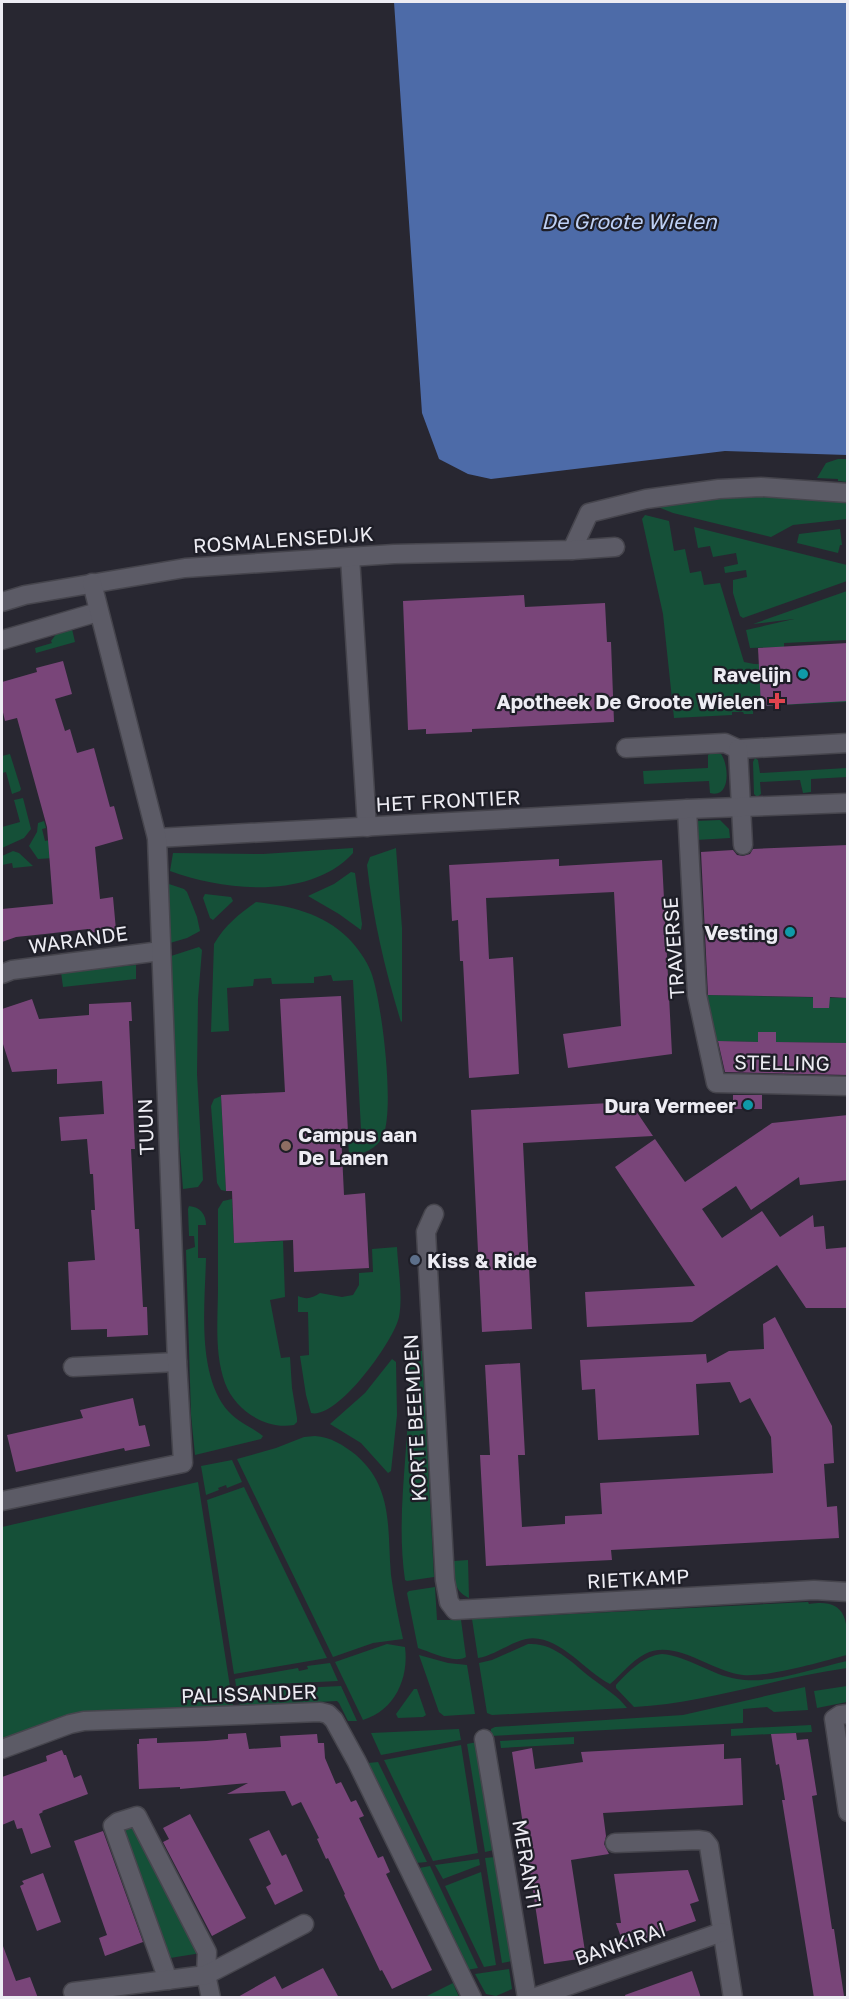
<svg xmlns="http://www.w3.org/2000/svg" width="849" height="1999" font-family="'Golos Text',sans-serif">
	<style>
		.green { fill: #155038 }
		.water { fill: #4d6ba8 }
		.building { fill: #794579 }
		.lines { fill: none; stroke-linecap: round; stroke-linejoin: round }
		.minor-casing { stroke: #46454d; stroke-width: 21 }
		.minor { stroke: #5c5b66; stroke-width: 18 }
		.culture-dot { fill: #0f9aa8; stroke: #1e1e27; stroke-width: 2 }
		.health-dot { fill: #e0444e; stroke: #1e1e27; stroke-width: 2 }
		.education-dot { fill: #8d6e63; stroke: #1e1e27; stroke-width: 2 }
		.service-dot { fill: #5c6f8a; stroke: #1e1e27; stroke-width: 2 }
		.labels { text-anchor: middle; dominant-baseline: central; stroke-width: 4.5; stroke-linejoin: round; paint-order: stroke }
		.street-label { font-size: 20px; fill: #edecf3; stroke: #1e1e27 }
		.poi-label { font-size: 20px; font-weight: bold; fill: #edecf3; stroke: #1e1e27; text-anchor: end }
		.water-label { font-size: 21px; font-style: italic; fill: #bed0f4; stroke: #1e1e27 }
	</style>
	<rect width="100%" height="100%" fill="#282731"/>
	<!-- green -->
	<g class="green">
		<path d="M838 459H847V482L838 481V479L817 478 826 463Z"/>
		<path d="M755 493 847 499V519L793 525 771 537 673 513 658 507V503Z"/>
		<path d="M645 515 669 521 674 551 685 549 690 573 701 571 704 585 720 583 744 662 754 664 847 666V702L760 706 738 701 753 710V714H744L743 712H732V715L674 718 663 614 642 519Z"/>
		<path d="M694 527 847 565V581L743 618 740 616 733 593V580L747 577 746 570 725 573 724 567 738 564 736 553 713 557 710 546 698 548Z"/>
		<path d="M840 529 842 545H840L838 553 797 543 799 534Z"/>
		<path d="M847 591V640L784 643V647L750 648 746 630 794 619 753 624Z"/>
		<path d="M72 629 75 642 36 653 35 648 52 643 51 641 57 633Z"/>
		<path d="M711 753 721 754C729 765 731 799 710 793L709 781 644 784 643 771 708 768V755Z"/>
		<path d="M10 754 21 789 20 791 12 794 6 772 2 773V756Z"/>
		<path d="M755 758 758 760 760 773 847 768V777L811 779V792L803 793 800 780 760 782 761 794 757 797 754 794 753 762Z"/>
		<path d="M23 798 31 829 24 838 2 848V827L20 822 14 800Z"/>
		<path d="M720 820 729 829 730 838 696 840 695 821Z"/>
		<path d="M44 821 46 828 42 829 45 841 50 840 54 858 38 859 29 846 37 832 38 823Z"/>
		<path d="M353 848V853C311 900 223 891 170 871L173 853 263 854Z"/>
		<path d="M396 848 402 928V1021L401 1022C385 970 373 919 367 865L370 857Z"/>
		<path d="M13 851 19 853 33 866 13 868 12 863 2 865V856Z"/>
		<path d="M351 872 355 873 362 924 361 930 339 914 308 896 334 884Z"/>
		<path d="M166 883 184 889 187 892 197 917 200 931 187 938 170 943Z"/>
		<path d="M205 894 231 897 233 901 213 920 210 918 203 898Z"/>
		<path d="M256 902C290 906 323 913 348 938 357 947 367 961 371 972 382 1001 395 1110 383 1136 377 1149 362 1155 349 1155L348 1137 352 1131 361 1129 353 980 333 981 331 975 314 977V983L272 984 271 978 254 979 253 986 227 988 229 1031 211 1032 214 944C225 925 239 914 256 902Z"/>
		<path d="M199 947 202 950 198 999 197 1074 203 1180 198 1187 183 1189 175 1087 171 956Z"/>
		<path d="M136 965V979L63 987 61 972Z"/>
		<path d="M706 995 847 998V1043L776 1042V1032L758 1042 715 1041Z"/>
		<path d="M221 1096 226 1191 221 1190 217 1183 211 1106 214 1099Z"/>
		<path d="M232 1199 234 1243 283 1241 285 1297 270 1300 281 1358 290 1357 292 1388 297 1418V1422L294 1425C265 1430 235 1410 225 1383 214 1353 218 1318 218 1287 218 1261 218 1235 218 1209L223 1201Z"/>
		<path d="M189 1206C200 1207 206 1214 206 1225H198V1258H206C205 1304 196 1376 229 1412 239 1423 252 1427 263 1436L261 1439 195 1455 191 1415 186 1250 195 1247 194 1236H189L188 1209Z"/>
		<path d="M397 1247C398 1268 403 1297 399 1317 394 1341 337 1420 311 1413L306 1395 300 1356 309 1355 308 1312H298V1296C307 1300 312 1298 320 1293L342 1297 353 1295 359 1285V1273L373 1272 372 1249Z"/>
		<path d="M410 1350 422 1351 434 1577 407 1581 405 1580C394 1504 414 1429 408 1352Z"/>
		<path d="M392 1359 396 1362 397 1415 391 1471 388 1473 361 1443 330 1424 365 1393Z"/>
		<path d="M315 1436C331 1437 343 1445 356 1455 394 1488 387 1530 391 1575 394 1596 398 1617 403 1639L373 1643 333 1657 237 1459 276 1448 304 1437Z"/>
		<path d="M232 1460 242 1482 227 1488 226 1485 218 1488 219 1490 206 1495 201 1466Z"/>
		<path d="M198 1482 233 1706 77 1714 2 1741V1527Z"/>
		<path d="M244 1487 327 1658 234 1674 207 1500Z"/>
		<path d="M468 1560 469 1598C453 1591 454 1577 454 1561Z"/>
		<path d="M435 1587 437 1620H461L466 1657C454 1664 431 1652 418 1648L407 1593 409 1591Z"/>
		<path d="M808 1602 809 1604C849 1597 848 1624 847 1655 820 1662 770 1677 743 1675 712 1672 675 1638 645 1654 631 1661 622 1674 610 1684 584 1671 558 1633 526 1639 509 1643 495 1655 478 1658L472 1619Z"/>
		<path d="M387 1644 405 1647C409 1678 395 1710 363 1720L335 1662Z"/>
		<path d="M528 1644C555 1642 574 1665 594 1680 606 1689 618 1696 627 1708L492 1715 487 1713 479 1663 492 1660Z"/>
		<path d="M662 1654C688 1656 711 1675 737 1679 771 1685 814 1668 847 1661V1668C775 1678 707 1703 634 1707L616 1688V1685C628 1672 643 1656 662 1654Z"/>
		<path d="M419 1655 448 1663 467 1665 475 1714 444 1716 439 1712Z"/>
		<path d="M330 1663 338 1681 236 1686 235 1679 298 1668 299 1671 308 1669 307 1666Z"/>
		<path d="M341 1686 357 1721H348L339 1703 337 1701 240 1706 237 1691Z"/>
		<path d="M847 1686V1702L817 1708 814 1691Z"/>
		<path d="M805 1687 808 1710 774 1712 767 1707 743 1709V1723L490 1736 491 1729 495 1727 683 1715Z"/>
		<path d="M414 1689H417L426 1715 423 1717 398 1718 396 1714Z"/>
		<path d="M811 1725 812 1732 731 1736V1729Z"/>
		<path d="M459 1729 461 1740 381 1755 371 1733Z"/>
		<path d="M574 1737V1744L501 1748 500 1741Z"/>
		<path d="M477 1742 494 1850 485 1852 467 1744Z"/>
		<path d="M461 1745 478 1853 433 1861 384 1760Z"/>
		<path d="M378 1762 427 1862 416 1863 368 1763Z"/>
		<path d="M134 1820 201 1953 164 1959 118 1826Z"/>
		<path d="M495 1857 512 1961 502 1963 485 1858Z"/>
		<path d="M479 1859 480 1865 443 1879 435 1865Z"/>
		<path d="M430 1866 478 1968 467 1970 419 1868Z"/>
		<path d="M481 1872 496 1965 484 1967 445 1886Z"/>
		<path d="M509 1969 512 1989 496 1996 486 1994 475 1974Z"/>
		<path d="M453 1983 459 1997H425Z"/>
	</g>
	<!-- water -->
	<path class="water" d="M394 2H847V455L725 451 491 479 468 474 439 459 422 413Z"/>
	<!-- building -->
	<g class="building">
		<path d="M524 595 525 607 605 603 607 642H611L614 722 472 729V732L426 734V729L408 730 403 601Z"/>
		<path d="M848 643V701L761 706 758 648Z"/>
		<path d="M63 661 72 694 55 699 65 731 70 729 77 753 94 748 110 807 114 806 123 839 95 847 100 899 113 897 116 930 88 933V929L45 934 16 937 2 942V909L53 904 47 827 17 718 5 721 2 708V682L37 672 36 668Z"/>
		<path d="M848 845V998L830 997 829 1008H813V997L708 995 701 852 733 850 737 855 743 856 750 854 753 849Z"/>
		<path d="M559 859V866L662 860 672 1054 568 1068 563 1034 621 1026 614 892 486 898 489 959 513 957 519 1074 469 1078 463 961H460L458 920 452 921 449 865Z"/>
		<path d="M341 996 348 1132H341L344 1195 365 1193 369 1268 294 1272 293 1240 234 1243 232 1191H226L221 1095 285 1092 280 999Z"/>
		<path d="M32 999 39 1019 89 1015V1004L131 1002 132 1021H129L135 1149H131L135 1229H139L143 1307H147L148 1335 107 1337V1329L71 1330 68 1262 95 1260 91 1210H95L93 1174H90L87 1139 61 1141 59 1117 104 1114 102 1081 57 1084V1069L12 1072 2 1041V1009Z"/>
		<path d="M758 1032H776V1042L848 1043V1075L725 1072 718 1041 758 1042Z"/>
		<rect x="733" y="1095" width="29" height="14"/>
		<path d="M630 1102 653 1136 523 1143 532 1329 482 1332 471 1110Z"/>
		<path d="M848 1115V1180L800 1185 799 1177 751 1210 736 1186 702 1209 722 1238 762 1211 780 1237 813 1215 814 1227 824 1226 826 1249 848 1247V1308H806L777 1265 692 1322 587 1327 585 1292 695 1286 615 1167 655 1139 685 1182 772 1123Z"/>
		<path d="M775 1317 832 1426 834 1463 824 1464 827 1507 837 1506 839 1538 611 1550 612 1560 486 1566 480 1455H490L485 1365 520 1363 525 1455H518L522 1527 565 1524V1516L602 1514 600 1483 773 1473 771 1437 750 1398 740 1403 730 1382 696 1384 699 1435 598 1440 595 1389 582 1390 580 1360 706 1354 707 1363 729 1351 764 1349 763 1324Z"/>
		<path d="M133 1398 139 1426 145 1425 150 1446 125 1451 124 1448 16 1472 7 1435 83 1418 80 1410Z"/>
		<path d="M246 1733 249 1749 281 1747 280 1736 317 1734 318 1743H324L325 1758 336 1784 341 1782 351 1802 356 1800 364 1816 359 1818 378 1858 383 1856 390 1872 386 1874 432 1970 392 1989 382 1970 380 1971 344 1895 345 1894 328 1858 326 1859 317 1839 319 1838 301 1802 292 1806 285 1791 227 1794 248 1783 180 1789V1787L139 1789 137 1744H139V1739L157 1738V1743L206 1741 228 1739V1734Z"/>
		<path d="M796 1733 797 1740 808 1739 817 1795 812 1796 832 1929H834L844 1996 833 1998H814L782 1800H785L782 1781 779 1764 776 1765 771 1734Z"/>
		<path d="M724 1744V1759L741 1758 743 1805 603 1813 606 1836 604 1844 609 1854 571 1860 586 1958 544 1964 512 1752 532 1748 535 1769 583 1762 581 1752Z"/>
		<path d="M62 1750 64 1755H66L74 1778 81 1775 88 1794 42 1811 43 1812 39 1814 51 1847 31 1854 22 1828 17 1829 14 1820 2 1825V1777L47 1761 46 1756Z"/>
		<path d="M190 1814 246 1918 212 1936 163 1842 169 1839 163 1828Z"/>
		<path d="M269 1830 282 1856 286 1854 303 1891 275 1905 266 1887 271 1884 249 1839Z"/>
		<path d="M103 1831 143 1942 105 1956 99 1938 107 1935 74 1841Z"/>
		<path d="M688 1870 699 1901 690 1904 696 1921 642 1940 640 1936 623 1943 616 1923H621L614 1874Z"/>
		<path d="M43 1873 61 1922 37 1931 20 1886 24 1884 22 1881Z"/>
		<path d="M3 1946 16 1981 30 1977 38 1998H2V1947Z"/>
		<path d="M323 1968 339 1998H236L275 1976 282 1989Z"/>
		<path d="M692 1971 701 1998H626L625 1995Z"/>
	</g>
	<g class="lines">
		<defs>
			<g id="minor">
				<path d="M572 550 589 513 646 499 719 489 761 487 848 493"/>
				<path d="M350 557 367 827"/>
				<path d="M2 602 25 595 185 568 394 554 572 550 615 547"/>
				<path d="M2 640 98 612"/>
				<path d="M626 748 725 743 738 749 848 743"/>
				<path d="M738 749 743 845"/>
				<path d="M687 809 697 995 716 1083 848 1086"/>
				<path d="M157 838 687 809 848 803"/>
				<path d="M2 974 12 970 161 951"/>
				<path d="M434 1214 426 1232 445 1580 449 1602 455 1610 814 1590 848 1592"/>
				<path d="M73 1367 177 1362"/>
				<path d="M2 1501 183 1463 177 1362 157 838 92 583"/>
				<path d="M848 1714 840 1715 834 1719 848 1812"/>
				<path d="M484 1739 527 1998"/>
				<path d="M2 1749 70 1724 84 1721 320 1712 328 1714 334 1720 357 1762 472 1998"/>
				<path d="M615 1843 698 1840 705 1841 709 1846 733 1998"/>
				<path d="M168 1980 113 1826 118 1822 137 1816 207 1952 206 1975 211 1998"/>
				<path d="M73 1992 206 1975 304 1924"/>
				<path d="M533 1998 722 1932"/>
			</g>
		</defs>
		<!-- minor casing -->
		<use href="#minor" class="minor-casing"/>
		<!-- minor -->
		<use href="#minor" class="minor"/>
	</g>
	<!-- markers -->
	<g class="culture-dot">
		<circle cx="803" cy="674" r="6"/>
		<circle cx="790" cy="932" r="6"/>
		<circle cx="748" cy="1105" r="6"/>
	</g>
	<path class="health-dot" d="M774 692h6v6h6v6h-6v6h-6v-6h-6v-6h6z"/>
	<circle class="education-dot" cx="286" cy="1146" r="6"/>
	<circle class="service-dot" cx="415" cy="1260" r="6"/>
	<g class="labels">
		<!-- street labels -->
		<g class="street-label">
			<text transform="translate(283 539) rotate(-4)">ROSMALENSEDIJK</text>
			<text transform="translate(448 800) rotate(-3)">HET FRONTIER</text>
			<text transform="translate(78 939) rotate(-8)">WARANDE</text>
			<text transform="translate(673 948) rotate(-94)">TRAVERSE</text>
			<text transform="translate(782 1062) rotate(1)">STELLING</text>
			<text transform="translate(145 1127) rotate(-92)">TUUN</text>
			<text transform="translate(414 1418) rotate(-93)">KORTE BEEMDEN</text>
			<text transform="translate(638 1578) rotate(-3)">RIETKAMP</text>
			<text transform="translate(249 1693) rotate(-2)">PALISSANDER</text>
			<text transform="translate(528 1864) rotate(80)">MERANTI</text>
			<text transform="translate(620 1943) rotate(-19)">BANKIRAI</text>
		</g>
		<!-- poi labels -->
		<g class="poi-label">
			<text x="791" y="674">Ravelijn</text>
			<text x="765" y="701">Apotheek De Groote Wielen</text>
			<text x="778" y="932">Vesting</text>
			<text x="736" y="1105">Dura Vermeer</text>
			<text x="298" y="1134" text-anchor="start">Campus aan<tspan x="298" dy="23">De Lanen</tspan></text>
			<text x="427" y="1260" text-anchor="start">Kiss &amp; Ride</text>
		</g>
		<!-- water labels -->
		<g class="water-label">
			<text x="629" y="221">De Groote Wielen</text>
		</g>
	</g>
	<!-- border -->
	<rect width="849" height="1999" fill="none" stroke="#edecf3" stroke-width="6"/>
</svg>
